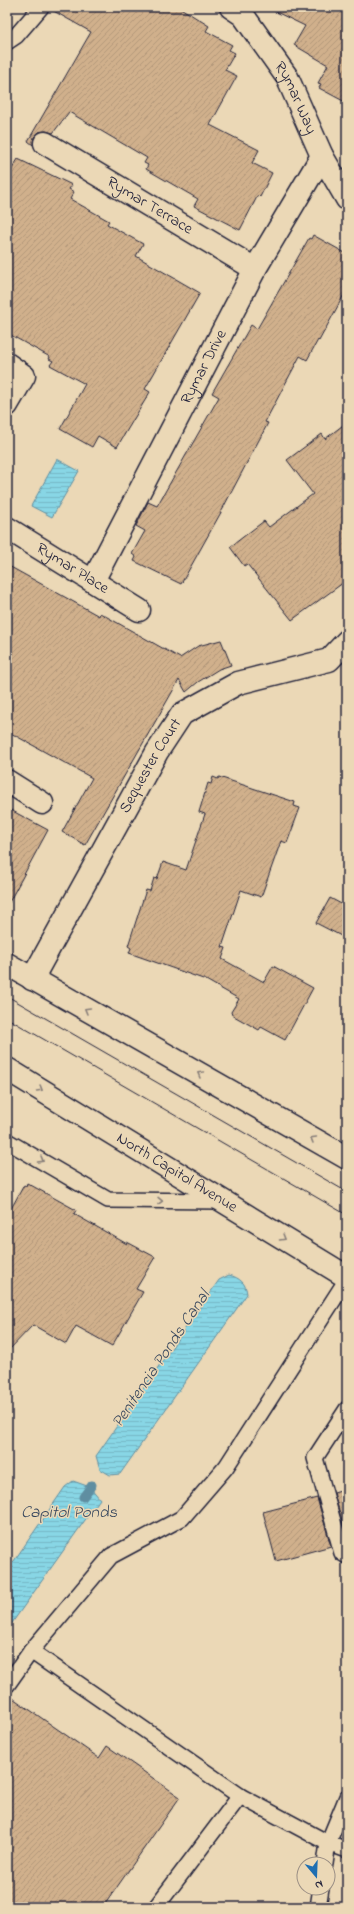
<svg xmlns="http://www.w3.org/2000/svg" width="354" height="1914" font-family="'Indie Flower',sans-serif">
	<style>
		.water { fill: url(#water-rules); stroke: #5f8ea1 }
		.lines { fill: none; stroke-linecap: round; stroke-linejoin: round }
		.stream { stroke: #5f8ea1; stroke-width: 9 }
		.building { fill: url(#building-hatch); stroke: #22223b }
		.service-casing { stroke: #22223b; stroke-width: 18 }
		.minor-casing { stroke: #22223b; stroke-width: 25 }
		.primary-casing { stroke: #22223b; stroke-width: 25 }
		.service { stroke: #ebd8b6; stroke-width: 15 }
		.minor { stroke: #ebd8b6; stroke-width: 22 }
		.primary { stroke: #ebd8b6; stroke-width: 22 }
		.tram { stroke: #22223b; stroke-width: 1 }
		.oneway { stroke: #867d78 }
		.labels { text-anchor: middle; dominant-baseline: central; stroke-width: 3; stroke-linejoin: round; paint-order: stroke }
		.street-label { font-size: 16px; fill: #22223b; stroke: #ebd8b6 }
		.water-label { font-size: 17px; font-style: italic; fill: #36465d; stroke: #ebd8b6 }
	</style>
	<defs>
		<pattern id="water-rules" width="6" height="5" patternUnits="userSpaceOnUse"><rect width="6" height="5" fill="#88d6e5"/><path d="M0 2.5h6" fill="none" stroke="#75b7c5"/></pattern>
		<pattern id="building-hatch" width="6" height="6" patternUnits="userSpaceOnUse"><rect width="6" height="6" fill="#d0b08c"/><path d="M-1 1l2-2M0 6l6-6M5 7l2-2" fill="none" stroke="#b2977a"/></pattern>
	</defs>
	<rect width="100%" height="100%" fill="#ebd8b6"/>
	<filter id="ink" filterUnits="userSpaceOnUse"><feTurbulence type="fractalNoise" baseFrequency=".025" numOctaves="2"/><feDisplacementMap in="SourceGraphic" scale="8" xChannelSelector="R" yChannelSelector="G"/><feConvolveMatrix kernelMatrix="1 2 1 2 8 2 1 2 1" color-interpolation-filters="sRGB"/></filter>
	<g filter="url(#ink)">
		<!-- water -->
		<g class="water">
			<path d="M57 459 79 471 52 517 31 506Z"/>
			<path d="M229 1275C240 1278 246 1283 247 1294L120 1474 110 1475 100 1469 96 1456 219 1280Z"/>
			<path d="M73 1481 90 1487 100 1499 7 1630V1571L65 1487Z"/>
		</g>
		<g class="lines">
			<!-- stream -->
			<path class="stream" d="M83 1497 92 1485"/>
		</g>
		<!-- building -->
		<g class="building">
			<path d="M50 7H179L209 26 206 31 232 45 229 50 235 53 225 70 237 76 210 125 259 150 252 163 272 173 260 197 258 195 240 230 194 206 198 199 146 169 148 165 144 163 147 158 69 112 53 133 46 131 39 132 34 137 33 145 28 141 91 32 50 9Z"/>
			<path d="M266 7H334L347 14V103L319 88 321 84 318 83 328 65 294 45 305 26Z"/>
			<path d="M18 159 72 185 69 189 74 192 70 199 109 221 107 224 143 244 136 256 200 293 145 389 150 392 117 447 98 436 92 447 60 429 85 384 50 365 53 361 49 359 50 357 7 333V177Z"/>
			<path d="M313 235 347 254V289L319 341 318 340 307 360 300 356 265 422 268 423 223 508 224 507 181 584 134 561 136 557 132 554 145 531 136 526 148 502 157 506 219 397 212 393 251 325 257 329 309 238 311 239Z"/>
			<path d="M347 422V580L292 620 247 564 244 566 230 547 264 521 269 527 313 494 287 460 322 434 325 439Z"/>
			<path d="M7 565 99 616 100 613 180 658 198 646 221 640 231 665 219 669 198 682 186 692 179 680 85 845 62 832 92 778 7 731Z"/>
			<path d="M213 777 218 779 219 777 295 802 294 806 300 808 287 843 281 841 261 897 241 890 222 947 226 948 222 959 264 982 273 966 313 988 285 1040 261 1027 259 1030 232 1015 231 1012 239 999 206 980 129 953 131 948 128 946 146 890 150 891 154 878 157 879 163 862 186 870 205 814 199 812 208 783 211 784Z"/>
			<path d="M7 808 48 830 7 906Z"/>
			<path d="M330 898 347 907V939L316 923Z"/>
			<path d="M27 1183 76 1210 74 1214 127 1244V1242L155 1257 136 1289 143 1292 112 1346 76 1326 66 1344 33 1325 7 1352V1216L24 1185 26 1186Z"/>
			<path d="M347 1489V1538L334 1493Z"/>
			<path d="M317 1498 331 1546 276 1561 263 1512Z"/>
			<path d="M7 1694 99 1758 107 1746 180 1797 103 1907H7Z"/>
		</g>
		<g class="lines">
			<defs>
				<g id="service">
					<path d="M7 42 16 36 41 7"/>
					<path d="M7 1141 108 1200 222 1201"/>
					<path d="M347 1409 315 1458 342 1553 347 1556"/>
					<path d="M31 1651 240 1796 328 1843 347 1850"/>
					<path d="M7 1685 31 1651 111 1556 182 1518 226 1467 347 1279"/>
					<path d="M325 1864 328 1843 347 1797"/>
					<path d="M156 1907 240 1796"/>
					<path d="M318 1907 321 1888"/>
				</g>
				<g id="minor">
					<path id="s1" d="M231 7 243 15 287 77 322 156 347 199"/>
					<path id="s2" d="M45 143 255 269"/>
					<path d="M7 364 24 376 7 405"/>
					<path id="s3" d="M7 528 139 610"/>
					<path id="s4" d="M93 581 255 269 322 156"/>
					<path d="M7 781 42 803"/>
					<path id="s5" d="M32 979 157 752 182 714 238 683 329 660 347 641"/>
				</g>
				<g id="primary">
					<path d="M7 964 347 1158"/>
					<path id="s6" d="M7 1069 347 1277"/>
				</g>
			</defs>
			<!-- service casing -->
			<use href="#service" class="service-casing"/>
			<!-- minor casing -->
			<use href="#minor" class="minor-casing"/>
			<!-- primary casing -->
			<use href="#primary" class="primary-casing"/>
			<!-- service -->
			<use href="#service" class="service"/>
			<!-- minor -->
			<use href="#minor" class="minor"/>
			<!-- primary -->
			<use href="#primary" class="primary"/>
			<!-- tram -->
			<g class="tram">
				<path d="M7 996 347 1192"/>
				<path d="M7 1018 347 1215"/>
			</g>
		</g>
		<!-- one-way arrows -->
		<defs><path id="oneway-chevron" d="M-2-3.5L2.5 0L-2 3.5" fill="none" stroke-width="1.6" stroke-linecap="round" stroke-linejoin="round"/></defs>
		<g class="oneway">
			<use href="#oneway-chevron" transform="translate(87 1010) rotate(-150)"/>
			<use href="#oneway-chevron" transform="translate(200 1074) rotate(-150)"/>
			<use href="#oneway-chevron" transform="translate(40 1089) rotate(31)"/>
			<use href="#oneway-chevron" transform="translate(313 1139) rotate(-150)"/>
			<use href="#oneway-chevron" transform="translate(41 1160) rotate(30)"/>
			<use href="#oneway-chevron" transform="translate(160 1201) rotate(1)"/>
			<use href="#oneway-chevron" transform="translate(283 1238) rotate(31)"/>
		</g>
	</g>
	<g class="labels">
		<!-- street labels -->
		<g class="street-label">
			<text stroke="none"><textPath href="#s1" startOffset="113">Rymar Way</textPath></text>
			<text stroke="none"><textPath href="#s2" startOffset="122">Rymar Terrace</textPath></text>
			<text stroke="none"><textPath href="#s4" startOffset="241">Rymar Drive</textPath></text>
			<text stroke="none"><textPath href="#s3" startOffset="77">Rymar Place</textPath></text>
			<text stroke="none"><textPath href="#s5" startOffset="244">Sequester Court</textPath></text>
			<text stroke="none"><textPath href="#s6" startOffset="199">North Capitol Avenue</textPath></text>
		</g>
		<!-- water labels -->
		<g class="water-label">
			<text transform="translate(161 1359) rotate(-56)">Penitencia Ponds Canal</text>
			<text x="69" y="1512">Capitol Ponds</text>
		</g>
	</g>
	<!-- margin -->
	<rect width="354" height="1914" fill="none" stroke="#ebd8b6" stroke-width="24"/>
	<rect x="12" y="12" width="330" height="1890" fill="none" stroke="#22223b" stroke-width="1.5" filter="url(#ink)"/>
	<!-- north arrow -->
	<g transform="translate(316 1876) rotate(161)"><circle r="19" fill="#ebd8b6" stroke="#9b8f85"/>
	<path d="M0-3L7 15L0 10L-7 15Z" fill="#1f6fb2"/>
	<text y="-6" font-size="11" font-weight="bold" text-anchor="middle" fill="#22223b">N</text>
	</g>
</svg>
